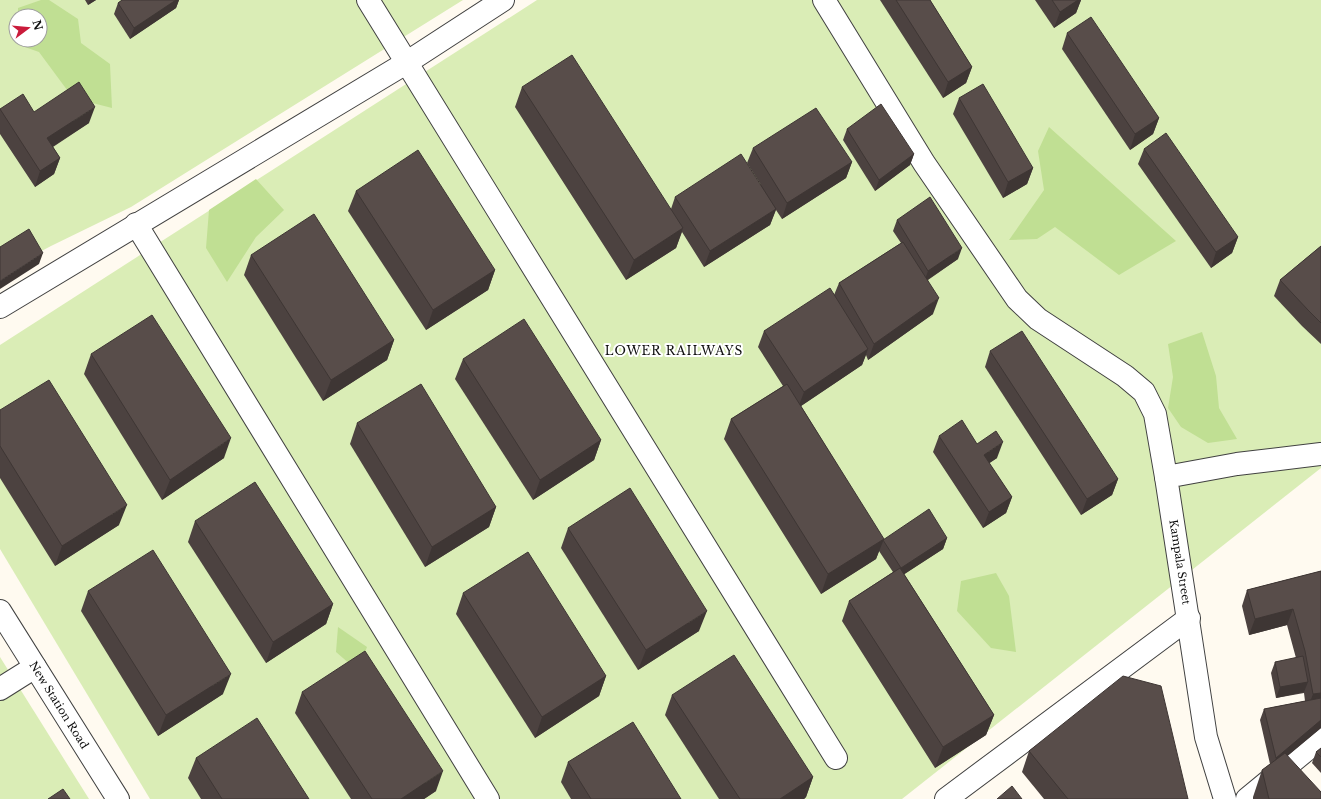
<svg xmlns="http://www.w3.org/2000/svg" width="1321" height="799" font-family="'Libre Baskerville',serif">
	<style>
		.green { fill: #daedb6; fill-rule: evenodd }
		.forest { fill: #c0df93 }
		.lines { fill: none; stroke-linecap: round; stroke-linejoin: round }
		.minor-casing { stroke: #414141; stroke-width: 24 }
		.minor { stroke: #fff; stroke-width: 22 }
		.wall { fill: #4c4240 }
		.shaded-wall { fill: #3e3634 }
		.building { fill: #584d4a; stroke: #3e3634 }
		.labels { text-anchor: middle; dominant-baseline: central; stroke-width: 4; stroke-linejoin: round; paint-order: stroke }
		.street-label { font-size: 11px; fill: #0e0e0e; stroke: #fff }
		.neighbourhood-label { font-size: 12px; letter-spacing: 1px; fill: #0e0e0e; stroke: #fff }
	</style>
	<rect width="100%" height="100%" fill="#fffaf0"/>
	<!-- green -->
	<g class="green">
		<path d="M0 0H463L131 207 51 246 0 273ZM16 16H40V40H16Z"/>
		<path d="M537 0H1321V468L902 799H150L0 549V345Z"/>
		<path d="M0 657 89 799H0Z"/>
	</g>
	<!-- forest -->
	<g class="forest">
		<path d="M41 0H49L78 19 81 43 110 64 112 108 73 98 39 52 19 45V40H40V16H18V8Z"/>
		<path d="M1049 127 1176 241 1119 275 1055 227 1037 239 1009 240 1044 190 1038 151Z"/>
		<path d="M256 179 284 210 256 237 227 282 206 248 209 210Z"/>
		<path d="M1202 332 1216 376 1219 408 1237 439 1208 443 1181 427 1168 408 1173 377 1168 344Z"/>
		<path d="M996 573 1009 596 1016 652 991 648 957 611 961 581Z"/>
		<path d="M338 627 367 647 358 671 336 652Z"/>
	</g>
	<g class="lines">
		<defs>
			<g id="minor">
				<path d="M368 0 836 758"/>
				<path d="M824 0 924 163 1017 299 1038 319 1125 376 1144 392 1155 414 1166 477"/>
				<path d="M136 224 488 799"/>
				<path d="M0 307 406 63 503 0"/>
				<path id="s1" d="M0 611 118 799"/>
				<path d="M0 689 35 667"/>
				<path d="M946 799 1189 618"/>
				<path d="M1225 799 1206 737 1166 477 1237 464 1321 454"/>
				<path d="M1247 799 1321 738"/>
			</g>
		</defs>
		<!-- minor casing -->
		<use href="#minor" class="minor-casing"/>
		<!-- minor -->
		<use href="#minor" class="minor"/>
	</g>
	<!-- wall -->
	<g class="wall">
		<path d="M85 0H96L88 5Z"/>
		<path d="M122 0H179L176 8 130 39 114 14 118 3Z"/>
		<path d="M880 0H930L972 67 966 83 943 98Z"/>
		<path d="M1035 0H1081L1076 13 1054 28Z"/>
		<path d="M1067 33 1159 118 1153 134 1130 150 1062 49Z"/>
		<path d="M522 87 671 209 675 197 761 185 747 163 753 148 852 162 846 178 782 219 776 210 770 225 704 267 682 232 676 248 626 280 515 107Z"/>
		<path d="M959 98 1033 168 1027 184 1003 198 953 114Z"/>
		<path d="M0 109 89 123 53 147 60 158 54 174 35 187 0 134Z"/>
		<path d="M847 129 914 154 910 165 875 191 843 140Z"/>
		<path d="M1144 149 1238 237 1232 253 1211 268 1138 164Z"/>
		<path d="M356 191 495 270 488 290 426 330 348 211Z"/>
		<path d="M897 220 958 259 928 280 933 314 868 360 866 355 862 365 801 406 883 539 947 538 943 549 904 574 994 715 986 735 935 768 842 621 849 601 893 572 879 551 876 559 821 594 724 439 731 419 783 386 758 347 764 331 834 295 839 283 901 243 893 231Z"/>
		<path d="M1321 246V344L1302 326 1274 296 1280 280Z"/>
		<path d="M251 255 394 340 387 360 323 401 244 275Z"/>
		<path d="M990 351 1118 479 1112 495 1081 515 985 367Z"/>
		<path d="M91 354 224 458 162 500 84 374Z"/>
		<path d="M463 359 601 440 594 460 533 500 455 379Z"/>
		<path d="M0 410 119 525 55 566 0 478Z"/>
		<path d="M357 423 496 507 489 527 425 567 350 444Z"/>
		<path d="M939 436 977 444 997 458 989 463 1012 497 1006 513 983 528 933 452Z"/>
		<path d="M195 521 333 604 326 624 266 663 188 542Z"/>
		<path d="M568 528 699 631 638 670 561 548Z"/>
		<path d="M1321 571V728L1287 756 1321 799H1253V797L1262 770 1270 764 1260 720 1264 709 1305 701 1304 693 1276 698 1271 673 1275 662 1296 658 1287 625 1249 635 1242 606 1247 590Z"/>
		<path d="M88 591 223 694 158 736 81 611Z"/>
		<path d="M463 593 606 676 599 696 535 738 456 614Z"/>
		<path d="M302 692 436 791 424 799H351L295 713Z"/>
		<path d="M672 695 813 777 806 797 804 799H719L665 715Z"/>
		<path d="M1321 748V773L1312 763 1316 752Z"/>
		<path d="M1029 751 1188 799H1044L1022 772Z"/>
		<path d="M196 758 309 799H201L188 778Z"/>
		<path d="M568 762 681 799H571L561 782Z"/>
	</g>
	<!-- shaded-wall -->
	<g class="shaded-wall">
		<path d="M90 0H96L88 5Z"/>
		<path d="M176 0H179L176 8 130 39 134 28Z"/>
		<path d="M1078 0H1081L1076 13 1054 28 1060 12Z"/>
		<path d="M972 67 966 83 943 98 948 82Z"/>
		<path d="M95 107 89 123 41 154 47 138Z"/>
		<path d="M1159 118 1153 134 1130 150 1135 134Z"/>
		<path d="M914 154 910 165 875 191 879 180Z"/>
		<path d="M60 158 54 174 35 187 40 171Z"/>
		<path d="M852 162 846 178 782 219 787 203Z"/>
		<path d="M1033 168 1027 184 1003 198 1008 182Z"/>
		<path d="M776 209 770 225 704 267 710 251Z"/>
		<path d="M683 228 676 248 626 280 634 260Z"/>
		<path d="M1238 237 1232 253 1211 268 1216 252Z"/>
		<path d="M962 248 958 259 924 282 928 271Z"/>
		<path d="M43 253 39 264 0 289V281Z"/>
		<path d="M495 270 488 290 426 330 433 310Z"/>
		<path d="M939 298 933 314 868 360 874 344Z"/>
		<path d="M394 340 387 360 323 401 331 380Z"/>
		<path d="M868 349 862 365 798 408 804 392Z"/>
		<path d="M231 438 224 458 162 500 170 480Z"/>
		<path d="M601 440 594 460 533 500 540 480Z"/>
		<path d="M1003 442 997 458 978 471 984 455Z"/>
		<path d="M1118 479 1112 495 1081 515 1087 499Z"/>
		<path d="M1012 497 1006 513 983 528 989 512Z"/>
		<path d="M127 505 119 525 55 566 62 546Z"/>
		<path d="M496 507 489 527 425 567 432 547Z"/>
		<path d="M947 538 943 549 897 579 901 568Z"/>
		<path d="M884 539 876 559 821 594 828 574Z"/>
		<path d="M333 604 326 624 266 663 273 642Z"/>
		<path d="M1293 609 1287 625 1249 635 1255 619Z"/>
		<path d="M707 611 699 631 638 670 646 650Z"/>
		<path d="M231 674 223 694 158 736 166 715Z"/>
		<path d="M606 676 599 696 535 738 542 717Z"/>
		<path d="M1308 682 1304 692 1276 698 1280 687Z"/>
		<path d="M1321 693V708L1307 710 1313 694Z"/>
		<path d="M994 715 986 735 935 768 943 747Z"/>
		<path d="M1321 720V728L1272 769 1276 758Z"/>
		<path d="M443 771 436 791 424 799H401Z"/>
		<path d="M813 777 806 797 804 799H780Z"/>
	</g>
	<!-- building -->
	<g class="building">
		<path d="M122 0H176L134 28 118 3Z"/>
		<path d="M896 0H930L972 67 948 82Z"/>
		<path d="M1052 0H1078L1060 12Z"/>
		<path d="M1091 17 1159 118 1135 134 1067 33Z"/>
		<path d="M572 55 683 228 634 260 522 87Z"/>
		<path d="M79 82 95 107 47 138 60 158 40 171 0 109 23 94 34 112Z"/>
		<path d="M983 84 1033 168 1008 182 959 98Z"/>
		<path d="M881 104 914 154 879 180 847 129Z"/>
		<path d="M816 108 852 162 787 203 753 148Z"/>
		<path d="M1166 133 1238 237 1216 252 1144 149Z"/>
		<path d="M418 150 495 270 433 310 356 191Z"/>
		<path d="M741 154 776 209 710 251 675 197Z"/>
		<path d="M930 197 962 248 928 271 897 220Z"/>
		<path d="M314 214 394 340 331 380 251 255Z"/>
		<path d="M29 229 43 253 0 281V247Z"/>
		<path d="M903 242 939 298 874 344 839 283Z"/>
		<path d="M1321 246V323L1308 310 1280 280Z"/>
		<path d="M830 288 868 349 804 392 764 331Z"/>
		<path d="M152 315 231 438 170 480 91 354Z"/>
		<path d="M524 319 601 440 540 480 463 359Z"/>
		<path d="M1022 331 1118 479 1087 499 990 351Z"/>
		<path d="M49 380 127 505 62 546 0 446V410Z"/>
		<path d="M421 384 496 507 432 547 357 423Z"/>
		<path d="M787 384 884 539 828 574 731 419Z"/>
		<path d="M962 420 977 444 996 431 1003 442 984 455 1012 497 989 512 939 436Z"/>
		<path d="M255 482 333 604 273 642 195 521Z"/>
		<path d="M630 488 707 611 646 650 568 528Z"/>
		<path d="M929 509 947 538 901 568 883 540Z"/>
		<path d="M153 550 231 674 166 715 88 591Z"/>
		<path d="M528 552 606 676 542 717 463 593Z"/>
		<path d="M900 568 994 715 943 747 849 601Z"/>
		<path d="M1321 571V693L1313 694 1305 651 1293 609 1255 619 1247 590Z"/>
		<path d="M365 651 443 771 401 799H372L302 692Z"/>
		<path d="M734 655 813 777 780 799H740L672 695Z"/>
		<path d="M1303 656 1308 682 1280 687 1275 662Z"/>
		<path d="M1123 676 1161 686 1188 799H1068L1029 751Z"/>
		<path d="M1321 698V720L1276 758 1264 709Z"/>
		<path d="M257 718 309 799H222L196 758Z"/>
		<path d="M633 722 681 799H591L568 762Z"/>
		<path d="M1321 748V757L1316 752Z"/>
		<path d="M1285 753 1321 792V799H1269L1262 770Z"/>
		<path d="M1012 786 1022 799H997Z"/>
		<path d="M63 789 70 799H48Z"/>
	</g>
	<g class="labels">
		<!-- street labels -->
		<g class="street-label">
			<text transform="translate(1180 562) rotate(81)">Kampala Street</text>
			<text stroke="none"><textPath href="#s1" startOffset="111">New Station Road</textPath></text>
		</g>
		<!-- neighbourhood labels -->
		<g class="neighbourhood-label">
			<text x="674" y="350">LOWER RAILWAYS</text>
		</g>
	</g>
	<!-- north arrow -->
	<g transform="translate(28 28) rotate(74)"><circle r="19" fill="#ffffff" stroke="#9f9f9f"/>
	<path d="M0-3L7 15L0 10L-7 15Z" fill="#ca1b3b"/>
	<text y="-6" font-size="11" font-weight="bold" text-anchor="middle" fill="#0e0e0e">N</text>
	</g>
</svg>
